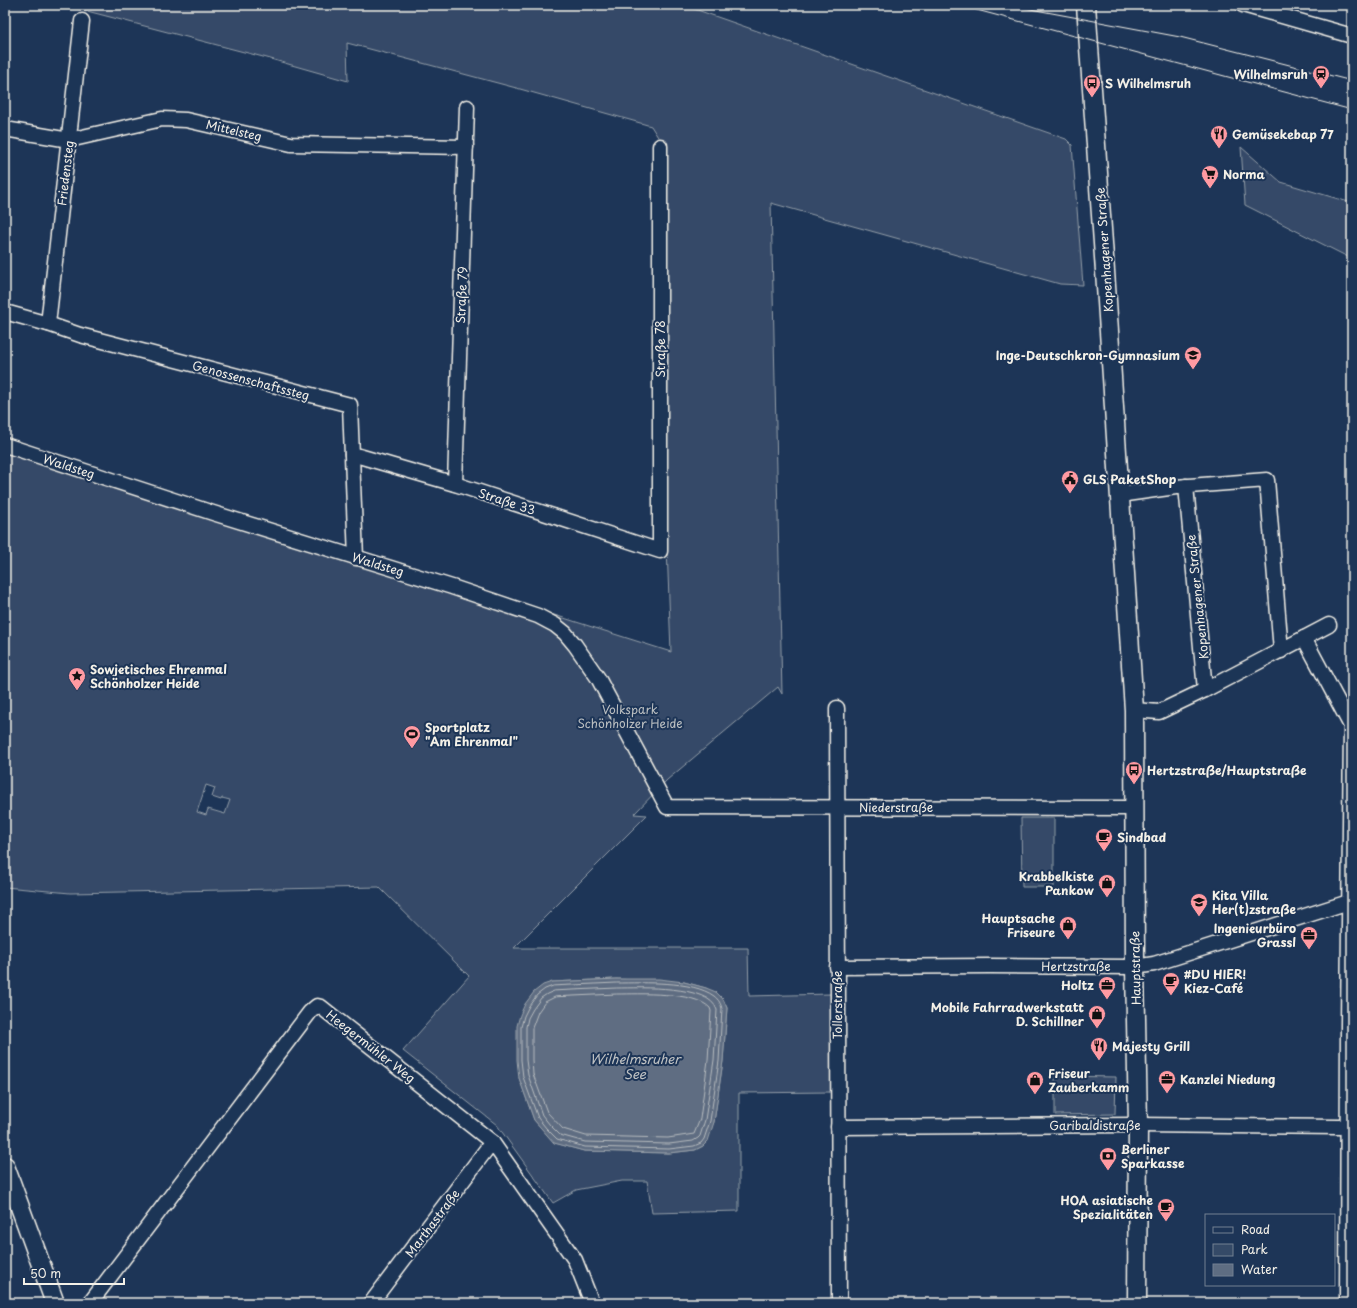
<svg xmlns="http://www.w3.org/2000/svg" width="1357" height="1308" font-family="'Playpen Sans',sans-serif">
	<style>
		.green { fill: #354a67; stroke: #949ea8; fill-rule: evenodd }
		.water { fill: #5e6d82; stroke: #9aa2ab }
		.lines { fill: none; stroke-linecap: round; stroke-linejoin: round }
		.shore { stroke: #b8bcbf; stroke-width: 1 }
		.minor-casing { stroke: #f4f1e8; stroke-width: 17 }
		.major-casing { stroke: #f4f1e8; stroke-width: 21 }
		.minor { stroke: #1d3557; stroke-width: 14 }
		.major { stroke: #1d3557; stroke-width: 18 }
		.tram { stroke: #f4f1e8; stroke-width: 1 }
		.labels { text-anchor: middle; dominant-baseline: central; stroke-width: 4; stroke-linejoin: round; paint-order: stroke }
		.poi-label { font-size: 12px; font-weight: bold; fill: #f4f1e8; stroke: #1d3557; text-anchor: start }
		.street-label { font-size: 12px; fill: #f4f1e8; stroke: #1d3557 }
		.park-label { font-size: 12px; fill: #bbbfc1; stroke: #1d3557 }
		.water-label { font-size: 13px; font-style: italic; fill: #c0c3c4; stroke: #1d3557 }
	</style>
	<rect width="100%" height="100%" fill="#1d3557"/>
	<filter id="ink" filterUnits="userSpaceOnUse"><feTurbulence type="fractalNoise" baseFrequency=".025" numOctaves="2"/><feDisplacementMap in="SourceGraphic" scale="8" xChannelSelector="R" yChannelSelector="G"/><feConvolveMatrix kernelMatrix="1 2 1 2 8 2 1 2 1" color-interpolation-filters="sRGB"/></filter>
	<g filter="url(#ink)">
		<!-- green -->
		<g class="green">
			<path d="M64 5H683L1066 139 1072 145 1083 285 1060 284 771 203 782 694 778 687 667 780 634 814 647 815 514 948H748L749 996 831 994V1092L739 1093V1211L652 1213 647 1181H622L576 1190 553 1203 497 1125 403 1051 469 976 379 887 70 893 5 887V451L529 607 671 652 665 494 666 150 651 126 520 89 347 43 348 81 267 58ZM206 785 215 788 212 797 221 800 222 798 230 800 225 814 208 809 206 815 197 812ZM616 979 684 982 706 988 723 999 727 1008 723 1061 714 1122 703 1146 695 1150 669 1153 584 1151 555 1143 534 1120 519 1078 552 982Z"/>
			<path d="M1241 147 1281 182 1352 203V259L1245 205Z"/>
			<path d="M1021 818H1054V887H1022Z"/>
			<path d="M1055 1076 1116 1077 1115 1114 1055 1115Z"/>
		</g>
		<!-- water -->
		<path class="water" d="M616 979H659L684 982 706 988 716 992 723 999 727 1008 723 1061 714 1122 708 1141 703 1146 695 1150 669 1153 584 1151 554 1143 534 1120 519 1078 517 1060V1026L520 1015 525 1004 534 992 543 985 552 982Z"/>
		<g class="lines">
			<!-- shore -->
			<g class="shore">
				<path d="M617 983C643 983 692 980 714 996 719 1000 721 1004 722 1009L719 1061 710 1121 704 1139 701 1143 694 1146 669 1149 585 1147 557 1139 546 1128 538 1118 523 1077 521 1060V1027L524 1016 529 1006 537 995 545 989 553 986Z"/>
				<path d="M617 988C640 988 709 984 717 1010L714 1060 705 1120 700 1136 698 1138 693 1141 669 1144 585 1142 560 1135 550 1125 542 1115 528 1075 526 1060V1027L528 1018 533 1009 541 998 547 994 554 991Z"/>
				<path d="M617 994C639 994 694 991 710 1008L711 1011 708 1060 700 1119 694 1134 668 1138 586 1136 563 1129 547 1112 533 1074 532 1060V1028L538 1012 545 1002 555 997Z"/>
			</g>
			<defs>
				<g id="minor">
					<path d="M1243 5 1352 36"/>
					<path d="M5 129 69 140 162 119 186 120 291 144 466 147"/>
					<path d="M5 312 48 324 80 335 350 405 356 558"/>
					<path d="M48 324 82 21"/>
					<path d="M5 445 213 513 452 587 538 616 555 625 565 633 575 645 598 678 667 807 1135 808"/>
					<path d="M352 454 455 484 660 551V146"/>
					<path d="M455 484 467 107"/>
					<path d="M1186 486 1205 690"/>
					<path d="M1119 495 1176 487 1267 480 1281 651"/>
					<path d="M1304 638 1351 726 1348 1026 1347 1303"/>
					<path d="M837 708 839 1303"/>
					<path d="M1134 710 1159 712 1205 690 1329 625"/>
					<path d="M837 967 990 966 1135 967 1154 964 1352 901"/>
					<path d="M838 1127 1138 1125 1339 1127 1352 1126"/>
					<path d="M90 1303 310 1012 317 1006 321 1007 492 1142 575 1260 592 1303"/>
					<path d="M371 1303 492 1142"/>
				</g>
				<g id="major">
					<path d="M1086 5 1105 271 1134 710 1135 967 1138 1125 1137 1303"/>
					<path d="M5 1166 55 1303"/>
				</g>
			</defs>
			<!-- minor casing -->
			<use href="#minor" class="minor-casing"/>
			<!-- major casing -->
			<use href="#major" class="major-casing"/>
			<!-- minor -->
			<use href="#minor" class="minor"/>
			<!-- major -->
			<use href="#major" class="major"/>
			<!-- tram -->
			<g class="tram">
				<path d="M958 5 1352 110"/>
				<path d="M1009 5 1180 37 1352 81"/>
			</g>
		</g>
	</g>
	<!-- icons -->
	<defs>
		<symbol id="station-pin" viewBox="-11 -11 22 30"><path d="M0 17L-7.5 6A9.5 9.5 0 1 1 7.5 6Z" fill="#ff9aa2" stroke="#1d3557"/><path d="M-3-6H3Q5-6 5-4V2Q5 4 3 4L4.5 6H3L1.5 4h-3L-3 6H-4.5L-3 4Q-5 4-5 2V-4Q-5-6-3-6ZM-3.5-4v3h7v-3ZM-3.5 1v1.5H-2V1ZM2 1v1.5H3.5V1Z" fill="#111"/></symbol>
		<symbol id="bus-pin" viewBox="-11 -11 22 30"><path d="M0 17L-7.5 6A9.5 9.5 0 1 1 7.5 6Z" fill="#ff9aa2" stroke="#1d3557"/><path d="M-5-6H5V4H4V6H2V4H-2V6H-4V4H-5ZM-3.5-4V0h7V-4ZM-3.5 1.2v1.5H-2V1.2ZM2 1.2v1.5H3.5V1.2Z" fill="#111"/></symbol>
		<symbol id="restaurant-pin" viewBox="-11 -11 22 30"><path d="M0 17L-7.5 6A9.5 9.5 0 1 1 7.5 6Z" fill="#ff9aa2" stroke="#1d3557"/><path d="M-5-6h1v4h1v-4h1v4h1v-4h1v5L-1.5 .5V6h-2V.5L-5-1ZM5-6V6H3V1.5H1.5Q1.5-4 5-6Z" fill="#111"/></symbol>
		<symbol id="supermarket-pin" viewBox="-11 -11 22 30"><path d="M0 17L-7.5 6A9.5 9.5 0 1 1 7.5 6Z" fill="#ff9aa2" stroke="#1d3557"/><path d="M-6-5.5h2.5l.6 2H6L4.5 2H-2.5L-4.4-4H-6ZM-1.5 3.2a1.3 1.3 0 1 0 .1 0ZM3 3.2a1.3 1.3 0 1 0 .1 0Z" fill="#111"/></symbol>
		<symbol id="school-pin" viewBox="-11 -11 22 30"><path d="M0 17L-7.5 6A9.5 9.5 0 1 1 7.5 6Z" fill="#ff9aa2" stroke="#1d3557"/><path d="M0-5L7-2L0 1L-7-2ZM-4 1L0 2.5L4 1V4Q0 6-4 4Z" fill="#111"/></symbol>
		<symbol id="civic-pin" viewBox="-11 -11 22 30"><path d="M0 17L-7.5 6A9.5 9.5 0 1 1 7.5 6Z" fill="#ff9aa2" stroke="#1d3557"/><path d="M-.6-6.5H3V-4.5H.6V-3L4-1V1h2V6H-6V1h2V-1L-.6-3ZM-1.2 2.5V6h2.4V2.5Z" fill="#111"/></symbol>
		<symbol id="sight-pin" viewBox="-11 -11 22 30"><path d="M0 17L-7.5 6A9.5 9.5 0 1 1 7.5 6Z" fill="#ff9aa2" stroke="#1d3557"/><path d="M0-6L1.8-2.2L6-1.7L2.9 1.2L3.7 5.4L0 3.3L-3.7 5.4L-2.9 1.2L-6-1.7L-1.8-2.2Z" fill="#111"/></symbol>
		<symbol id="stadium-pin" viewBox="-11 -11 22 30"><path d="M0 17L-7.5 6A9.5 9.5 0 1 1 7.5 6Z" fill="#ff9aa2" stroke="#1d3557"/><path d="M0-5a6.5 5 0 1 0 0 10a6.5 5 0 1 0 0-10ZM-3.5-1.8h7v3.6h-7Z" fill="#111"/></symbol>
		<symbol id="cafe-pin" viewBox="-11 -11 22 30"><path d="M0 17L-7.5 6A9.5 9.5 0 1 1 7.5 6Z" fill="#ff9aa2" stroke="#1d3557"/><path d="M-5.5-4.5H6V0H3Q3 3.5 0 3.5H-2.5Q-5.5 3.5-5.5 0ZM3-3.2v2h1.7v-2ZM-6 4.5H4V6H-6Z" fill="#111"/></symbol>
		<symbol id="shop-pin" viewBox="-11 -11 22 30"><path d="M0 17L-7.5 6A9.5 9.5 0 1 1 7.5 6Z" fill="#ff9aa2" stroke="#1d3557"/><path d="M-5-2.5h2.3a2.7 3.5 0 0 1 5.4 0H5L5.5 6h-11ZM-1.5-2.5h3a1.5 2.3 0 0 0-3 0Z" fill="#111"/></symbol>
		<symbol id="office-pin" viewBox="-11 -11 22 30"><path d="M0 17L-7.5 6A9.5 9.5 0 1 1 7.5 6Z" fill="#ff9aa2" stroke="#1d3557"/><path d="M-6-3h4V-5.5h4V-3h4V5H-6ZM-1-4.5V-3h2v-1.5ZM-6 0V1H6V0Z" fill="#111"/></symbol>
		<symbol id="bank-pin" viewBox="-11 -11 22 30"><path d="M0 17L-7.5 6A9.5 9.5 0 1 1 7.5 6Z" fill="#ff9aa2" stroke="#1d3557"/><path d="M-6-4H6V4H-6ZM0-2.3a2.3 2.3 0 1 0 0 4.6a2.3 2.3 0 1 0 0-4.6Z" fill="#111"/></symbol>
	</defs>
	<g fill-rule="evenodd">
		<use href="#station-pin" x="1311" y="64" width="20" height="27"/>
		<use href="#bus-pin" x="1082" y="73" width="20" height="27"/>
		<use href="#restaurant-pin" x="1209" y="124" width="20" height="27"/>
		<use href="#supermarket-pin" x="1200" y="164" width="20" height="27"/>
		<use href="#school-pin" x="1183" y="345" width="20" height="27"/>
		<use href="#civic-pin" x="1060" y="469" width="20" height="27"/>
		<use href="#sight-pin" x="67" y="666" width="20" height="27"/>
		<use href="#stadium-pin" x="402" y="724" width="20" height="27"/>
		<use href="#bus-pin" x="1124" y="760" width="20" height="27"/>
		<use href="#cafe-pin" x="1094" y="827" width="20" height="27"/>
		<use href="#shop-pin" x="1097" y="873" width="20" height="27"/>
		<use href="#school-pin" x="1189" y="892" width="20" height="27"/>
		<use href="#shop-pin" x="1058" y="915" width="20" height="27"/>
		<use href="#office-pin" x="1299" y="925" width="20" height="27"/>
		<use href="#cafe-pin" x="1161" y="971" width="20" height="27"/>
		<use href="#office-pin" x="1097" y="975" width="20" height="27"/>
		<use href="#shop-pin" x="1087" y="1004" width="20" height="27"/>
		<use href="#restaurant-pin" x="1089" y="1036" width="20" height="27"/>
		<use href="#office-pin" x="1157" y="1069" width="20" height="27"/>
		<use href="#shop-pin" x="1025" y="1070" width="20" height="27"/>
		<use href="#bank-pin" x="1098" y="1146" width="20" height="27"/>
		<use href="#cafe-pin" x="1156" y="1197" width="20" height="27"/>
	</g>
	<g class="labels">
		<!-- poi labels -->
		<g class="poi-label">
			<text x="1308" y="74" text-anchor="end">Wilhelmsruh</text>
			<text x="1105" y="83">S Wilhelmsruh</text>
			<text x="1232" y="134">Gemüsekebap 77</text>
			<text x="1223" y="174">Norma</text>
			<text x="1180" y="355" text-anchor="end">Inge-Deutschkron-Gymnasium</text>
			<text x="1083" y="479">GLS PaketShop</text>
			<text x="90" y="669">Sowjetisches Ehrenmal<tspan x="90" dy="14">Schönholzer Heide</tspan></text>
			<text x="425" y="727">Sportplatz<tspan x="425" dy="14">"Am Ehrenmal"</tspan></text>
			<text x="1147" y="770">Hertzstraße/Hauptstraße</text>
			<text x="1117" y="837">Sindbad</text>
			<text x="1094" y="876" text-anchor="end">Krabbelkiste<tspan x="1094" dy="14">Pankow</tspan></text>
			<text x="1212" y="895">Kita Villa<tspan x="1212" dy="14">Her(t)zstraße</tspan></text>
			<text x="1055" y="918" text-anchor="end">Hauptsache<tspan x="1055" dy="14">Friseure</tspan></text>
			<text x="1296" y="928" text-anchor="end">Ingenieurbüro<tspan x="1296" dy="14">Grassl</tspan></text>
			<text x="1184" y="974">#DU HIER!<tspan x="1184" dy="14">Kiez-Café</tspan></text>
			<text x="1094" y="985" text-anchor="end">Holtz</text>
			<text x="1084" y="1007" text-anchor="end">Mobile Fahrradwerkstatt<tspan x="1084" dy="14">D. Schillner</tspan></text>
			<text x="1112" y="1046">Majesty Grill</text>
			<text x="1048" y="1073">Friseur<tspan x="1048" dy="14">Zauberkamm</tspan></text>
			<text x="1180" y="1079">Kanzlei Niedung</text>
			<text x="1121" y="1149">Berliner<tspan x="1121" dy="14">Sparkasse</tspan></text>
			<text x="1153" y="1200" text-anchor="end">HOA asiatische<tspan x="1153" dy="14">Spezialitäten</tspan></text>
		</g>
		<!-- street labels -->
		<g class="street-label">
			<text transform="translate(234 130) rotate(13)">Mittelsteg</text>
			<text transform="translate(65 173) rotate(-83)">Friedensteg</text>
			<text transform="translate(1104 250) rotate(-94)">Kopenhagener Straße</text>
			<text transform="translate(461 295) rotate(-88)">Straße 79</text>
			<text transform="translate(660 349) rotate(-90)">Straße 78</text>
			<text transform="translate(251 380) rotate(15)">Genossenschaftssteg</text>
			<text transform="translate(69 466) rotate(18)">Waldsteg</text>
			<text transform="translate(507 501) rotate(18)">Straße 33</text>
			<text transform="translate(378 564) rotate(17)">Waldsteg</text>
			<text transform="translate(1197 597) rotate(-96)">Kopenhagener Straße</text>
			<text x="896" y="807">Niederstraße</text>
			<text x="1076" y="966">Hertzstraße</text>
			<text transform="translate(1135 968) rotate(-91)">Hauptstraße</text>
			<text transform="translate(837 1005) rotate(-90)">Tollerstraße</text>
			<text transform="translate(371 1046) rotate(38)">Heegermühler Weg</text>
			<text x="1095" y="1125">Garibaldistraße</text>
			<text transform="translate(432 1223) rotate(-53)">Marthastraße</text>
		</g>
		<!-- park labels -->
		<g class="park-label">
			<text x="630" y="709">Volkspark<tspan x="630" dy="14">Schönholzer Heide</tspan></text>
		</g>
		<!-- water labels -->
		<g class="water-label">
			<text x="635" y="1058">Wilhelmsruher<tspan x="635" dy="15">See</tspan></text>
		</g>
	</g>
	<!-- margin -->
	<rect width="1357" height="1308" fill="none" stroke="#1d3557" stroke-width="20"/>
	<rect x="10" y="10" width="1337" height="1288" fill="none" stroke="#f4f1e8" stroke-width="1.5" filter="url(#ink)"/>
	<!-- legend -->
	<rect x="1205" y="1214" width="130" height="72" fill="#1d3557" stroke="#738091"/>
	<rect x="1213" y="1227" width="20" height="6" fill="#1d3557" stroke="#738091"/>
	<text x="1241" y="1234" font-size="12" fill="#f4f1e8">Road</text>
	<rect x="1213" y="1244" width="20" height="12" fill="#354a67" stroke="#738091"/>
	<text x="1241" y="1254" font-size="12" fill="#f4f1e8">Park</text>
	<rect x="1213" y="1264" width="20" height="12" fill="#5e6d82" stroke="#738091"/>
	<text x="1241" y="1274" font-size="12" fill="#f4f1e8">Water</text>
	<!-- scale -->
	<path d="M24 1278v6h100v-6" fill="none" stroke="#f4f1e8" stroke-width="2"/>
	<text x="30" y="1278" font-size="12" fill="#f4f1e8" stroke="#1d3557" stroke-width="3" paint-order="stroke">50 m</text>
</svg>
